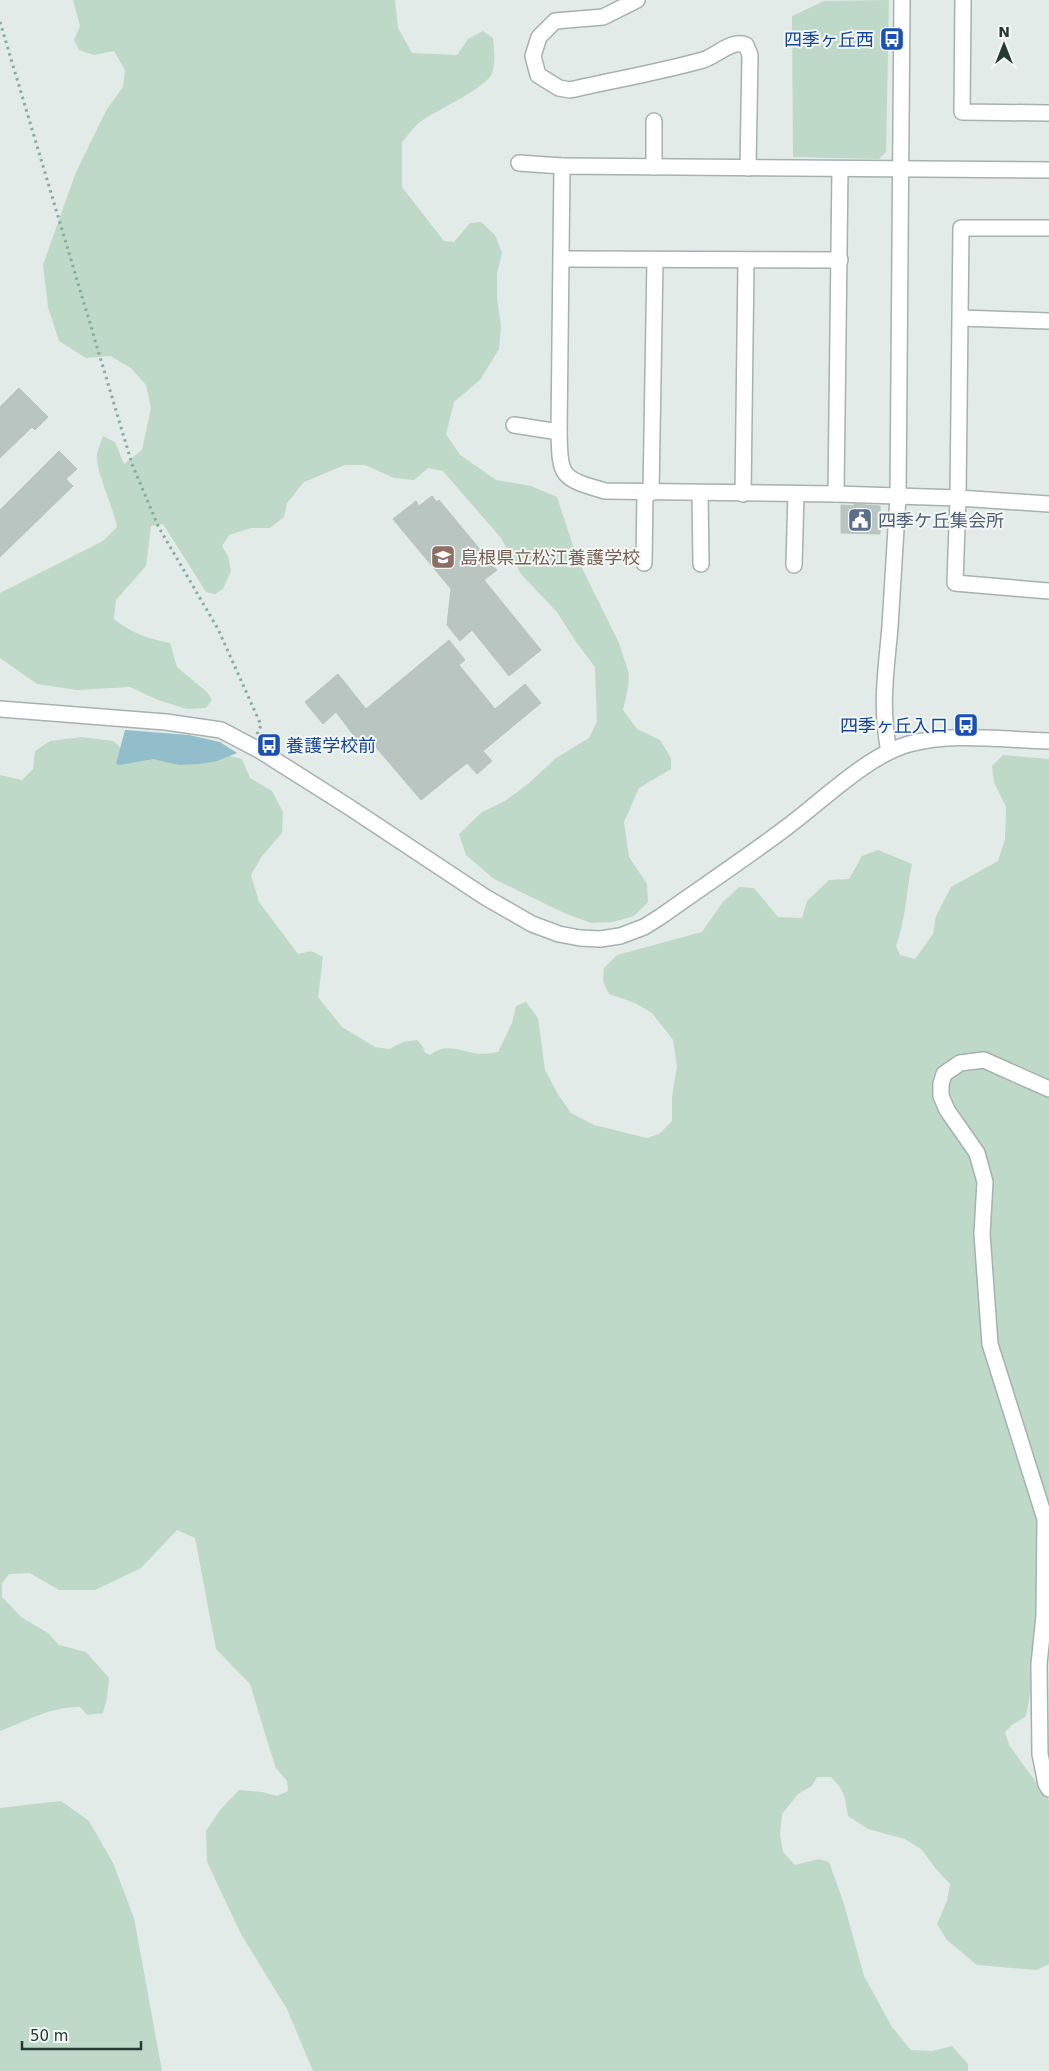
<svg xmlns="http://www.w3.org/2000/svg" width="1049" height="2071" font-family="'DejaVu Sans','Noto Sans JP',sans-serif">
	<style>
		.green { fill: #bed9c7 }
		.water { fill: #91beca }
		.building { fill: #b8c5c1; stroke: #b6c4bf }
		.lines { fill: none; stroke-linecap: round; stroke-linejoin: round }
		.minor-casing { stroke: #a5b2ae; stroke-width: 18 }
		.path { stroke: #86aba1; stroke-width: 3; stroke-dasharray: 2.5 4; stroke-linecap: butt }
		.minor { stroke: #fff; stroke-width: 15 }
		.labels { text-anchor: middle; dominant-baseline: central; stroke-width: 4; stroke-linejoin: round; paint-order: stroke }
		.transit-label { font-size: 18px; fill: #164399; stroke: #f3f8f5; text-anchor: end }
		.service-label { font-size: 18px; fill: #4e5e75; stroke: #f3f8f5; text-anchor: start }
		.education-label { font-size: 18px; fill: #785e54; stroke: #f3f8f5; text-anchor: start }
	</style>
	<rect width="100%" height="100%" fill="#e2ebe7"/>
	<!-- green -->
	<g class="green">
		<path d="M73 0H395L398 28 412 53 457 55 468 39 483 31 493 38C494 49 496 62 492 73 488 87 435 111 420 122 413 127 408 136 402 142V187L444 241 454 242 470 223 481 222 495 235 502 253 497 273V298L501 326 499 349 480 380 454 402 446 434 460 455 496 480 531 486 557 497 577 558 619 643 629 674 628 688 623 710 637 729 660 740 671 758V769L639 788 624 822 629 857 647 884 648 902 634 916 613 922 591 923 562 912 494 879 466 855 459 834 482 812 505 801 529 783 556 758 589 738 597 722 595 667 576 642 557 612 521 574 501 538 443 471 428 468 414 480 394 478 365 465H345L304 482 287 503 284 517 270 528H251L229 535 222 546 228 556 231 571 223 589 215 594 206 592 163 524 151 526 146 566 116 600 114 619C133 634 147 638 170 643L177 667 207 692 212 700 206 708 187 709 158 700 130 687 77 690 37 684 0 658V593L103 541 117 527C114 509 95 469 97 455 98 448 101 442 103 436L115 442 124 464 142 450 151 408 146 385 131 368 110 356 86 358 59 341 48 307 43 265 76 172 107 109 123 87 125 70 114 51 94 55 79 50 74 40 80 26Z"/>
		<path d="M889 0 886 152 879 159 793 157 792 16 824 1Z"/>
		<path d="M82 737 113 741 128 754 217 753 242 759 250 778 272 791 283 812 282 833 262 856 251 875 259 902 298 954 311 951 323 957 318 997 342 1027 375 1047 389 1049 403 1042 417 1040 423 1047 425 1053 430 1055C445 1043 458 1050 474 1053 482 1055 491 1053 498 1052L512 1023 516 1006 526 1002 538 1018 545 1070 559 1096 571 1113 594 1125 647 1138 659 1134 672 1121V1097L677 1066 673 1040 652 1013 635 1003 609 994 603 981 604 968 617 955 702 932 722 903 739 887 754 888 778 917 802 918 807 901 829 880 849 879 862 856 878 850 912 864C906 891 906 919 896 946L900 955 915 959 933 934 936 916 951 887 998 861 1005 839 1006 807 994 782 992 766 1003 755 1049 759V1595L1026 1716 1012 1725 1005 1732 1009 1745 1049 1800V1964L1037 1970 977 1965 947 1940 937 1924 947 1901 950 1884 936 1869 922 1850 905 1839 868 1829 848 1816C845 1798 845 1790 831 1777H817L812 1786 798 1794 782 1814 780 1835 783 1852 795 1865 819 1859 829 1862 844 1904 864 1976 892 2027 911 2050 932 2051 952 2046 968 2064V2071H313L287 2009 241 1934 207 1862 206 1831 220 1810 239 1790 262 1792 277 1796 288 1791 287 1781 276 1768 270 1750 250 1684 216 1649 195 1538 177 1530 141 1568 95 1590H59L30 1573 9 1574 2 1583V1597L21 1617 48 1633 59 1645 86 1652 109 1678 107 1698 103 1713 87 1715 80 1707C52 1706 26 1721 0 1731V775L22 780 33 769 35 751 50 741Z"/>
		<path d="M61 1801 89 1821 113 1863 134 1918 162 2071H0V1808Z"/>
	</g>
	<!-- water -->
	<path class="water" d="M125 730 189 735 220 742 237 753 217 761 199 764 179 765 153 759 120 765 116 764Z"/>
	<!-- building -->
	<g class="building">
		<path d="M19 388 48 417 35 430 32 427 0 458V407Z"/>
		<path d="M59 451 77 469 66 479 73 486 0 557V510Z"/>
		<path d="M432 496 437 502 439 500 497 570 484 580 541 650 509 676 472 630 460 641 447 625 451 589 393 519 416 501 419 506Z"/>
		<path d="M854 504 880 506V534L841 533V505L854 506Z"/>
		<path d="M449 640 465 660 459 665 495 709 525 684 541 703 483 751 492 761 477 774 467 763 421 800 368 738 361 745 336 712 323 724 305 702 338 674 366 709Z"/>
	</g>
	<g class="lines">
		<defs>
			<g id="minor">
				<path d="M637 0 603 17 555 21 539 37 533 56 538 75 559 88 570 90C614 80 660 72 703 60 717 56 731 39 746 45L750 55 748 168"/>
				<path d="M963 0 962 112 1049 113"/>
				<path d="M654 121V167"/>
				<path d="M519 163 562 166"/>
				<path d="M1049 170 562 166 559 432C560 478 561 478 605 491L836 494 958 498 1049 504"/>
				<path d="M1049 228H961L958 498 955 583 1049 591"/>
				<path d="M562 259 840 260"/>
				<path d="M961 318 1049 321"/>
				<path d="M514 425 559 432"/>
				<path d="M651 493 655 260"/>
				<path d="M700 493 701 564"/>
				<path d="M743 494 746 261"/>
				<path d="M836 494 840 169"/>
				<path d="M644 563 645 493"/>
				<path d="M794 565 796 494"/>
				<path d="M0 709 166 722 221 730 259 750 349 807 485 897 532 924 559 934 580 938 600 939 620 936 644 927 660 917C702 887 746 858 787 827 822 801 868 755 909 744 954 732 1003 740 1049 741"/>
				<path d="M889 752C880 705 886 673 890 627 893 583 895 540 898 497L902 0"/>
				<path d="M1049 1089 984 1060 960 1063 944 1074 941 1084V1096L947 1110 977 1153 985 1182 982 1234 990 1344 1045 1519 1044 1616 1039 1664 1040 1754 1046 1784 1049 1789"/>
			</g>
		</defs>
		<!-- minor casing -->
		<use href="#minor" class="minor-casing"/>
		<!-- path -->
		<path class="path" d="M0 22 132 464 158 526 218 629 261 725 257 734"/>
		<!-- minor -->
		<use href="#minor" class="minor"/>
	</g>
	<!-- icons -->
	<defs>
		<symbol id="bus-square" viewBox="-11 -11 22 22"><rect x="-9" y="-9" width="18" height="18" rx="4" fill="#1a4fb4" stroke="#f3f8f5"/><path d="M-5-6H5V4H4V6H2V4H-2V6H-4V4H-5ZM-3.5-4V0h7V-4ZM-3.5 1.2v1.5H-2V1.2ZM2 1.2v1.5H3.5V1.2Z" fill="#fff"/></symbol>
		<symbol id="civic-square" viewBox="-11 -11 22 22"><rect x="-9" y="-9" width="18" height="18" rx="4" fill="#5c6f8a" stroke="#f3f8f5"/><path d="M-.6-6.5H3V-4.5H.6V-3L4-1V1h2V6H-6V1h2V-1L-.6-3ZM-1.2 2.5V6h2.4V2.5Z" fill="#fff"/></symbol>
		<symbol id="school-square" viewBox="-11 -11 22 22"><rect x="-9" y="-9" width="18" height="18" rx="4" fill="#8d6e63" stroke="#f3f8f5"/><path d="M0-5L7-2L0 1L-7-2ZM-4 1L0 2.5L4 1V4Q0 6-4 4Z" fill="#fff"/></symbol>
	</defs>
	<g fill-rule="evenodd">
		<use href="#bus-square" x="878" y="25" width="28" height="28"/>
		<use href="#civic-square" x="846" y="506" width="28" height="28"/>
		<use href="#school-square" x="429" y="543" width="28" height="28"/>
		<use href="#bus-square" x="952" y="711" width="28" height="28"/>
		<use href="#bus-square" x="255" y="731" width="28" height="28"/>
	</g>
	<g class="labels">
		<!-- transit labels -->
		<g class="transit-label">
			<text x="874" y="39">四季ヶ丘西</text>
			<text x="948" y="725">四季ヶ丘入口</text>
			<text x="286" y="745" text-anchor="start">養護学校前</text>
		</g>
		<!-- service labels -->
		<g class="service-label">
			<text x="878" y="520">四季ケ丘集会所</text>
		</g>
		<!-- education labels -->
		<g class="education-label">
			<text x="460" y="557">島根県立松江養護学校</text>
		</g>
	</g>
	<!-- north arrow -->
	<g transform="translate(1004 45)" stroke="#f3f8f5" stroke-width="4" paint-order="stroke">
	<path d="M0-4L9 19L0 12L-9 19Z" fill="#243a35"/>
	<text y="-8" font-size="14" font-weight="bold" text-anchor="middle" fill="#243a35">N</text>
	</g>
	<!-- scale -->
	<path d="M22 2041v8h119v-8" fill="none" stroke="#243a35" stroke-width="2.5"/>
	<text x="30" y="2041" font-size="15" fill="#243a35" stroke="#f3f8f5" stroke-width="4" paint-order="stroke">50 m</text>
</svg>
